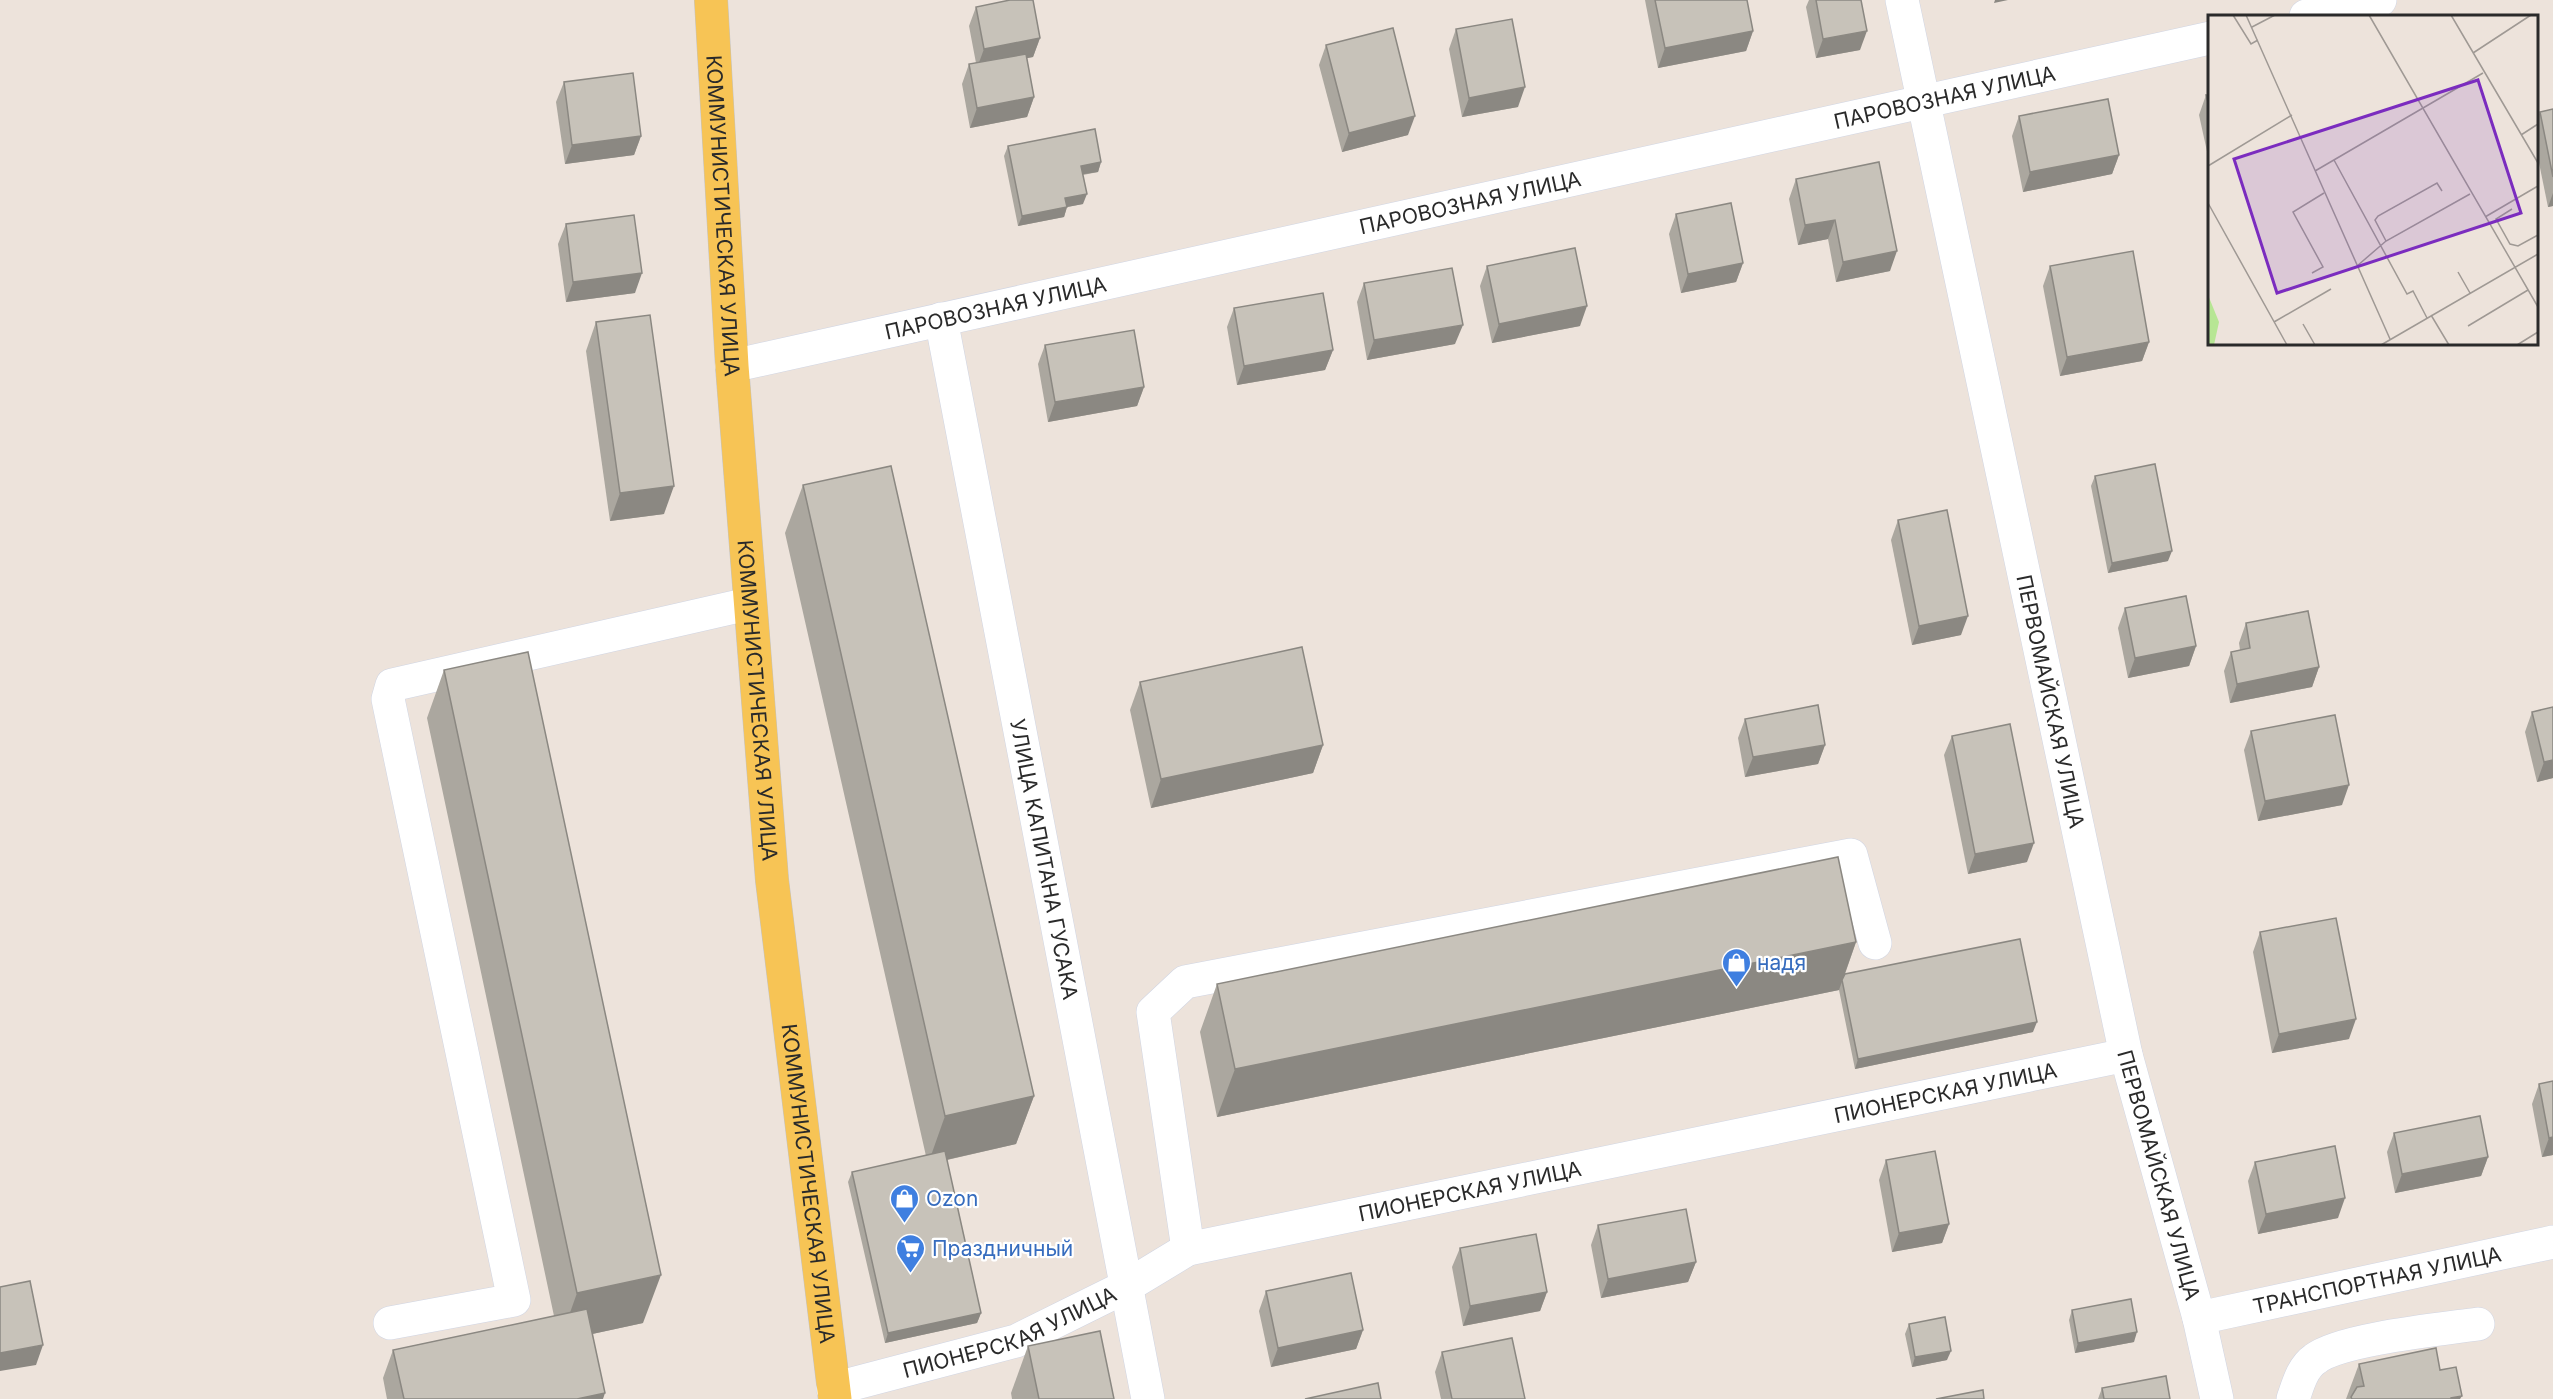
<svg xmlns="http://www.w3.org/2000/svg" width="2553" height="1399" font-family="Inter,sans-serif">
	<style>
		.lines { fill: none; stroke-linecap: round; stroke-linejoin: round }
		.minor-casing { stroke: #d0d5e3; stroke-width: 34 }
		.major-casing { stroke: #c3c3c3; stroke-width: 34 }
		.minor { stroke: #fff; stroke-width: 33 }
		.major { stroke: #f7c455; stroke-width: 33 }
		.wall { fill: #aba79f }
		.shaded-wall { fill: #8b8882 }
		.building { fill: #c7c2b9; stroke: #8b8882; stroke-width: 1.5 }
		.labels { text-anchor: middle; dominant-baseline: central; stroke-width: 4.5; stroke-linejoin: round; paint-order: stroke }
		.street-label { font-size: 21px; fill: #2a2a2a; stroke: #fff }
		.shop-label { font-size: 21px; fill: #366cbe; stroke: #fff; text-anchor: start }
		.inset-road { fill: none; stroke: #9f9994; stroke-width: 1.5 }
		.view { fill: #7b2cbf; fill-opacity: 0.15; stroke: #7b2cbf; stroke-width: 3 }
		.inset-edge { fill: none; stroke: #2a2a2a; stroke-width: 3 }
	</style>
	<rect width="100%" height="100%" fill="#ede3db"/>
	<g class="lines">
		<defs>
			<g id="minor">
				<path id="s1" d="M1902 0 2126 1055 2199 1318 2217 1399"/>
				<path d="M2306 16 2380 0"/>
				<path id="s2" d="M941 319 1148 1399"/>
				<path id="s3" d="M732 366 2210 38"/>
				<path d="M1188 1249 1153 1012 1185 982 1851 855 1875 943"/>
				<path id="s4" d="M2199 1318 2553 1242"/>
				<path d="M390 1323 514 1300 388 699 392 685 748 604"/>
				<path id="s5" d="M833 1389 1016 1341 1127 1286 1188 1249 2126 1055"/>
				<path d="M2293 1399C2298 1385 2302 1368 2315 1359 2340 1339 2443 1329 2478 1324"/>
			</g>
			<g id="major">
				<path id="s6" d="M711 0 732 366 772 880 835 1399"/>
			</g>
		</defs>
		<!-- minor casing -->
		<use href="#minor" class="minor-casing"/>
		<!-- major casing -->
		<use href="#major" class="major-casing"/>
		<!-- minor -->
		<use href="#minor" class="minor"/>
		<!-- major -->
		<use href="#major" class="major"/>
	</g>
	<!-- wall -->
	<g class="wall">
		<path d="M1645 0H1747L1753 31 1746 51 1658 68Z"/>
		<path d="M1809 0H1861L1860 50 1816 58 1806 7Z"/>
		<path d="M976 7 1040 38 1033 57 1027 58 1034 97 1027 117 970 128 962 84 969 64 976 63 969 26Z"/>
		<path d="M1456 29 1518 107 1462 117 1449 49Z"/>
		<path d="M1326 45 1408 135 1342 152 1319 65Z"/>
		<path d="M564 82 641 136 634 155 565 164 556 102Z"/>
		<path d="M2206 95H2210V165L2199 115Z"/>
		<path d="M2553 109V206L2548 207 2536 148V122L2540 112Z"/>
		<path d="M2019 116 2119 155 2112 174 2023 192 2012 136Z"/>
		<path d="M1008 146 1101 162 1098 172 1083 175V204L1067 207 1064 217 1018 226 1004 156Z"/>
		<path d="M1796 179 1890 271 1836 282 1828 239 1798 245 1789 199Z"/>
		<path d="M1676 214 1743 263 1736 282 1681 293 1669 234Z"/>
		<path d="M566 224 635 293 566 302 558 244Z"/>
		<path d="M1487 266 1580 326 1492 343 1480 286Z"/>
		<path d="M2050 266 2149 342 2142 361 2060 376 2043 286Z"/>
		<path d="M1364 283 1455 344 1367 360 1357 302Z"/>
		<path d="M1234 308 1333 350 1325 370 1237 385 1227 327Z"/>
		<path d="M596 322 664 514 610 521 586 351Z"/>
		<path d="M1045 345 1144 387 1137 406 1048 422 1038 364Z"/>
		<path d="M2095 476 2168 561 2108 573 2091 486Z"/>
		<path d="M803 485 1034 1096 1016 1144 947 1160 981 1313 977 1323 885 1343 848 1182 852 1172 926 1156 785 533Z"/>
		<path d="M1898 520 1961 635 1912 645 1891 540Z"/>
		<path d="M2125 608 2196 646 2189 666 2128 678 2118 628Z"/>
		<path d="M2246 623 2319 667 2312 687 2230 703 2224 671 2231 652 2240 650 2239 643Z"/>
		<path d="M444 670 643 1323 592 1334 603 1399H387L383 1378 393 1350 554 1316 427 718Z"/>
		<path d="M1140 682 1323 745 1313 773 1151 808 1130 710Z"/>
		<path d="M2532 712 2553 778 2537 782 2525 732Z"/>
		<path d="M1745 719 1825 745 1818 764 1745 777 1738 738Z"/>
		<path d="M2251 731 2342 805 2258 821 2244 750Z"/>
		<path d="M1952 736 2027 862 1968 874 1944 755Z"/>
		<path d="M2260 932 2349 1039 2272 1053 2253 952Z"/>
		<path d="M1856 942 1845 974 2033 1032 1855 1069 1839 990 1217 1117 1200 1032 1217 984Z"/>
		<path d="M2553 1081V1155L2542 1157 2532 1104 2539 1084Z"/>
		<path d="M2394 1133 2488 1157 2481 1176 2395 1193 2387 1152Z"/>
		<path d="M1886 1160 1949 1224 1942 1243 1892 1252 1879 1180Z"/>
		<path d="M2255 1162 2338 1218 2258 1234 2248 1181Z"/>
		<path d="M1598 1225 1696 1262 1688 1282 1601 1298 1591 1245Z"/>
		<path d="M1460 1248 1547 1292 1540 1311 1463 1326 1452 1267Z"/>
		<path d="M1266 1291 1363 1330 1356 1349 1271 1367 1259 1311Z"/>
		<path d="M2072 1310 2134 1342 2075 1353 2069 1320Z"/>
		<path d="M1909 1324 1947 1360 1912 1367 1905 1334Z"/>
		<path d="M1028 1346 1114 1399H1012L1011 1393Z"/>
		<path d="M1442 1352 1525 1399H1441L1435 1372Z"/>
		<path d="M2359 1364 2440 1370 2460 1399H2346Z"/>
		<path d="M2102 1388 2170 1399H2098Z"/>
	</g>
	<!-- shaded-wall -->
	<g class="shaded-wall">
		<path d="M1995 0H2008L1994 3Z"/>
		<path d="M1753 31 1746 51 1658 68 1665 48Z"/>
		<path d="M1867 31 1860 50 1816 58 1823 39Z"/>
		<path d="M1040 38 1033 57 977 68 984 49Z"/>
		<path d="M1525 87 1518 107 1462 117 1469 98Z"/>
		<path d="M1034 97 1027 117 970 128 977 108Z"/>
		<path d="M1415 116 1408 135 1342 152 1349 133Z"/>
		<path d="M641 136 634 155 565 164 572 145Z"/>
		<path d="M2119 155 2112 174 2023 192 2030 172Z"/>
		<path d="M1101 162 1098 172 1078 175 1081 166Z"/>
		<path d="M2553 193V206L2548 207Z"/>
		<path d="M1087 194 1083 204 1062 208 1065 198Z"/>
		<path d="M1067 207 1064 217 1018 226 1022 216Z"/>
		<path d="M1835 220 1828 239 1798 245 1805 225Z"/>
		<path d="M1897 251 1890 271 1836 282 1843 262Z"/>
		<path d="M1743 263 1736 282 1681 293 1688 274Z"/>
		<path d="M642 273 635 293 566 302 573 282Z"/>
		<path d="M1587 306 1580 326 1492 343 1499 324Z"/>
		<path d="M1463 325 1455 344 1367 360 1374 340Z"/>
		<path d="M2149 342 2142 361 2060 376 2067 357Z"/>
		<path d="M1333 350 1325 370 1237 385 1244 366Z"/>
		<path d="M1144 387 1137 406 1048 422 1055 402Z"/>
		<path d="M674 486 664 514 610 521 620 493Z"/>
		<path d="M2172 551 2168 561 2108 573 2112 563Z"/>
		<path d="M1968 616 1961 635 1912 645 1919 626Z"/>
		<path d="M2196 646 2189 666 2128 678 2135 658Z"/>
		<path d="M2319 667 2312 687 2230 703 2237 684Z"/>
		<path d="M1323 745 1313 773 1151 808 1161 779Z"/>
		<path d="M1825 745 1818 764 1745 777 1753 757Z"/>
		<path d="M2553 760V778L2537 782 2544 762Z"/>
		<path d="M2349 785 2342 805 2258 821 2265 801Z"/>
		<path d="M2034 843 2027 862 1968 874 1975 854Z"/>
		<path d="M1856 942 1839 990 1217 1117 1235 1069Z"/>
		<path d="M2356 1019 2349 1039 2272 1053 2279 1034Z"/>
		<path d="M2037 1022 2033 1032 1855 1069 1858 1059Z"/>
		<path d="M1034 1096 1016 1144 928 1164 945 1116Z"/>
		<path d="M2553 1137V1155L2542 1157 2549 1138Z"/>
		<path d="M2488 1157 2481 1176 2395 1193 2402 1174Z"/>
		<path d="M2345 1198 2338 1218 2258 1234 2266 1214Z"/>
		<path d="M1949 1224 1942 1243 1892 1252 1899 1233Z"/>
		<path d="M1696 1262 1688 1282 1601 1298 1608 1279Z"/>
		<path d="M661 1275 643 1323 560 1341 577 1293Z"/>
		<path d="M1547 1292 1540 1311 1463 1326 1470 1306Z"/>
		<path d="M981 1313 977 1323 885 1343 888 1333Z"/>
		<path d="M1363 1330 1356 1349 1271 1367 1278 1348Z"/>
		<path d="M2137 1332 2134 1342 2075 1353 2078 1343Z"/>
		<path d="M43 1345 36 1365 0 1371V1353Z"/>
		<path d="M1951 1351 1947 1360 1912 1367 1915 1357Z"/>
		<path d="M605 1393 603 1399H577Z"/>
		<path d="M2462 1396 2460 1399H2451V1398Z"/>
	</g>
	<!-- building -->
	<g class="building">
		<path d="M1010 0H1033L1040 38 984 49 976 7Z"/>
		<path d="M1655 0H1747L1753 31 1665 48Z"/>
		<path d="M1816 0H1861L1867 31 1823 39Z"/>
		<path d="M1512 19 1525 87 1469 98 1456 29Z"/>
		<path d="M1393 28 1415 116 1349 133 1326 45Z"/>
		<path d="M1026 54 1034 97 977 108 969 64Z"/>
		<path d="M633 73 641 136 572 145 564 82Z"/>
		<path d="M2206 95H2210V110Z"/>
		<path d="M2108 99 2119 155 2030 172 2019 116Z"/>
		<path d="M2553 109V177L2540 112Z"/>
		<path d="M1095 129 1101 162 1081 166 1087 194 1065 198 1067 207 1022 216 1008 146Z"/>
		<path d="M1879 162 1897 251 1843 262 1835 220 1805 225 1796 179Z"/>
		<path d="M1731 203 1743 263 1688 274 1676 214Z"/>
		<path d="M634 215 642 273 573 282 566 224Z"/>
		<path d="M1575 248 1587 306 1499 324 1487 266Z"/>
		<path d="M2133 251 2149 342 2067 357 2050 266Z"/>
		<path d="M1452 268 1463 325 1374 340 1364 283Z"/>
		<path d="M1323 293 1333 350 1244 366 1234 308Z"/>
		<path d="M650 315 674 486 620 493 596 322Z"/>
		<path d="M1134 330 1144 387 1055 402 1045 345Z"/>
		<path d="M2155 464 2172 551 2112 563 2095 476Z"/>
		<path d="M891 466 1034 1096 945 1116 803 485Z"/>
		<path d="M1947 510 1968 616 1919 626 1898 520Z"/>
		<path d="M2186 596 2196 646 2135 658 2125 608Z"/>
		<path d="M2308 611 2319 667 2237 684 2231 652 2250 648 2246 623Z"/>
		<path d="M1302 647 1323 745 1161 779 1140 682Z"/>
		<path d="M528 652 661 1275 577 1293 444 670Z"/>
		<path d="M1818 705 1825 745 1753 757 1745 719Z"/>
		<path d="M2553 707V760L2544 762 2532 712Z"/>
		<path d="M2335 715 2349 785 2265 801 2251 731Z"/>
		<path d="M2010 724 2034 843 1975 854 1952 736Z"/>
		<path d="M1838 857 1856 942 1235 1069 1217 984Z"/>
		<path d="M2336 918 2356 1019 2279 1034 2260 932Z"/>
		<path d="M2020 939 2037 1022 1858 1059 1842 980 1845 974Z"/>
		<path d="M2553 1081V1137L2549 1138 2539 1084Z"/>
		<path d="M2480 1116 2488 1157 2402 1174 2394 1133Z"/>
		<path d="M2335 1146 2345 1198 2266 1214 2255 1162Z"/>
		<path d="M945 1151 981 1313 888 1333 852 1172Z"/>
		<path d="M1935 1151 1949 1224 1899 1233 1886 1160Z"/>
		<path d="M1686 1209 1696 1262 1608 1279 1598 1225Z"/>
		<path d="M1536 1234 1547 1292 1470 1306 1460 1248Z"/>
		<path d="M1351 1273 1363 1330 1278 1348 1266 1291Z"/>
		<path d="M30 1281 43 1345 0 1353V1287Z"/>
		<path d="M2131 1299 2137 1332 2078 1343 2072 1310Z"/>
		<path d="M587 1309 605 1393 577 1399H404L393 1350Z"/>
		<path d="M1945 1317 1951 1351 1915 1357 1909 1324Z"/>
		<path d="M1100 1331 1114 1399H1039L1028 1346Z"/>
		<path d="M1512 1338 1525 1399H1452L1442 1352Z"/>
		<path d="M2436 1348 2440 1370 2456 1367 2462 1396 2451 1398V1399H2352L2351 1397 2357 1387 2364 1386 2359 1364Z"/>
		<path d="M2166 1376 2170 1399H2104L2102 1388Z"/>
		<path d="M1378 1383 1381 1399H1305Z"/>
		<path d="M1983 1390 1984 1399H1936Z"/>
	</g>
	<!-- icons -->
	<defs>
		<symbol id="shop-pin" viewBox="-11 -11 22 30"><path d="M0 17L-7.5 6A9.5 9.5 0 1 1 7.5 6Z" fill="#3f7fe0" stroke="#fff"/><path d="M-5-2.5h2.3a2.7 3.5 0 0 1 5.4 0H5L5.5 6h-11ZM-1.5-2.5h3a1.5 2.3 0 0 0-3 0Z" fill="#fff"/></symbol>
		<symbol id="supermarket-pin" viewBox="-11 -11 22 30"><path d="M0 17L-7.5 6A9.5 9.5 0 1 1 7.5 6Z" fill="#3f7fe0" stroke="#fff"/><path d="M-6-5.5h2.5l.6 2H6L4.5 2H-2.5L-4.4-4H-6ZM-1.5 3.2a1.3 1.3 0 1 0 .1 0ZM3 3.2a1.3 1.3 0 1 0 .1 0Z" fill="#fff"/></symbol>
	</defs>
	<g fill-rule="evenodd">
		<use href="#shop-pin" x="1720" y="946" width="33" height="45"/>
		<use href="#shop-pin" x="888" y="1182" width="33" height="45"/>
		<use href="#supermarket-pin" x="894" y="1232" width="33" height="45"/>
	</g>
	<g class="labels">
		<!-- street labels -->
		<g class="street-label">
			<text stroke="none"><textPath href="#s3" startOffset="1242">ПАРОВОЗНАЯ УЛИЦА</textPath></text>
			<text stroke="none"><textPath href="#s3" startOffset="756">ПАРОВОЗНАЯ УЛИЦА</textPath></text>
			<text stroke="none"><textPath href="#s6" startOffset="216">КОММУНИСТИЧЕСКАЯ УЛИЦА</textPath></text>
			<text stroke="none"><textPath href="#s3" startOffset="270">ПАРОВОЗНАЯ УЛИЦА</textPath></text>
			<text stroke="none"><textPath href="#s6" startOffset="702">КОММУНИСТИЧЕСКАЯ УЛИЦА</textPath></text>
			<text stroke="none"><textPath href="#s1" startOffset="717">ПЕРВОМАЙСКАЯ УЛИЦА</textPath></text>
			<text stroke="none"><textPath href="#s2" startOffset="550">УЛИЦА КАПИТАНА ГУСАКА</textPath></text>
			<text stroke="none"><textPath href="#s5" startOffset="1158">ПИОНЕРСКАЯ УЛИЦА</textPath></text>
			<text stroke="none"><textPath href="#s1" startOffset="1203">ПЕРВОМАЙСКАЯ УЛИЦА</textPath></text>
			<text stroke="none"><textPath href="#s6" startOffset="1188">КОММУНИСТИЧЕСКАЯ УЛИЦА</textPath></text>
			<text stroke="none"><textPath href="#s5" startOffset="672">ПИОНЕРСКАЯ УЛИЦА</textPath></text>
			<text stroke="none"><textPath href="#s4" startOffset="182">ТРАНСПОРТНАЯ УЛИЦА</textPath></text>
			<text stroke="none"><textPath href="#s5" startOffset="186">ПИОНЕРСКАЯ УЛИЦА</textPath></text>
		</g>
		<!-- shop labels -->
		<g class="shop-label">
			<text x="1757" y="962">надя</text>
			<text x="926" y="1198">Ozon</text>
			<text x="932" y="1248">Праздничный</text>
		</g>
	</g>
	<!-- overview -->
	<g transform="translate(2208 15)">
		<rect width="330" height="330" fill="#ede3db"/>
		<path d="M0 280 11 307 6 330 0 329Z" fill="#b7e694"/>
		<path class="inset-road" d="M25 0 43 29 50 25M38 0 182 324M161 0 330 292M243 0 330 148M44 12 67 0M265 38 323 0M313 120 330 109M126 145 199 279 205 276 219 303M0 151 84 100M107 156 275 58M0 188 79 330M304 194 288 204 302 229 310 231 330 220M277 202 330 171M178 226 167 205 170 201 229 168 234 176M149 251 178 226 262 179M250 257 262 278M104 258 115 252 85 197 116 178M223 300 241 330M66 307 123 274M95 309 107 330M260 311 320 275M173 330 330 239M309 330 330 317"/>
		<path class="view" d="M270 65 313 198 69 278 26 144Z"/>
		<rect width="330" height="330" class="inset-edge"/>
	</g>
</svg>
